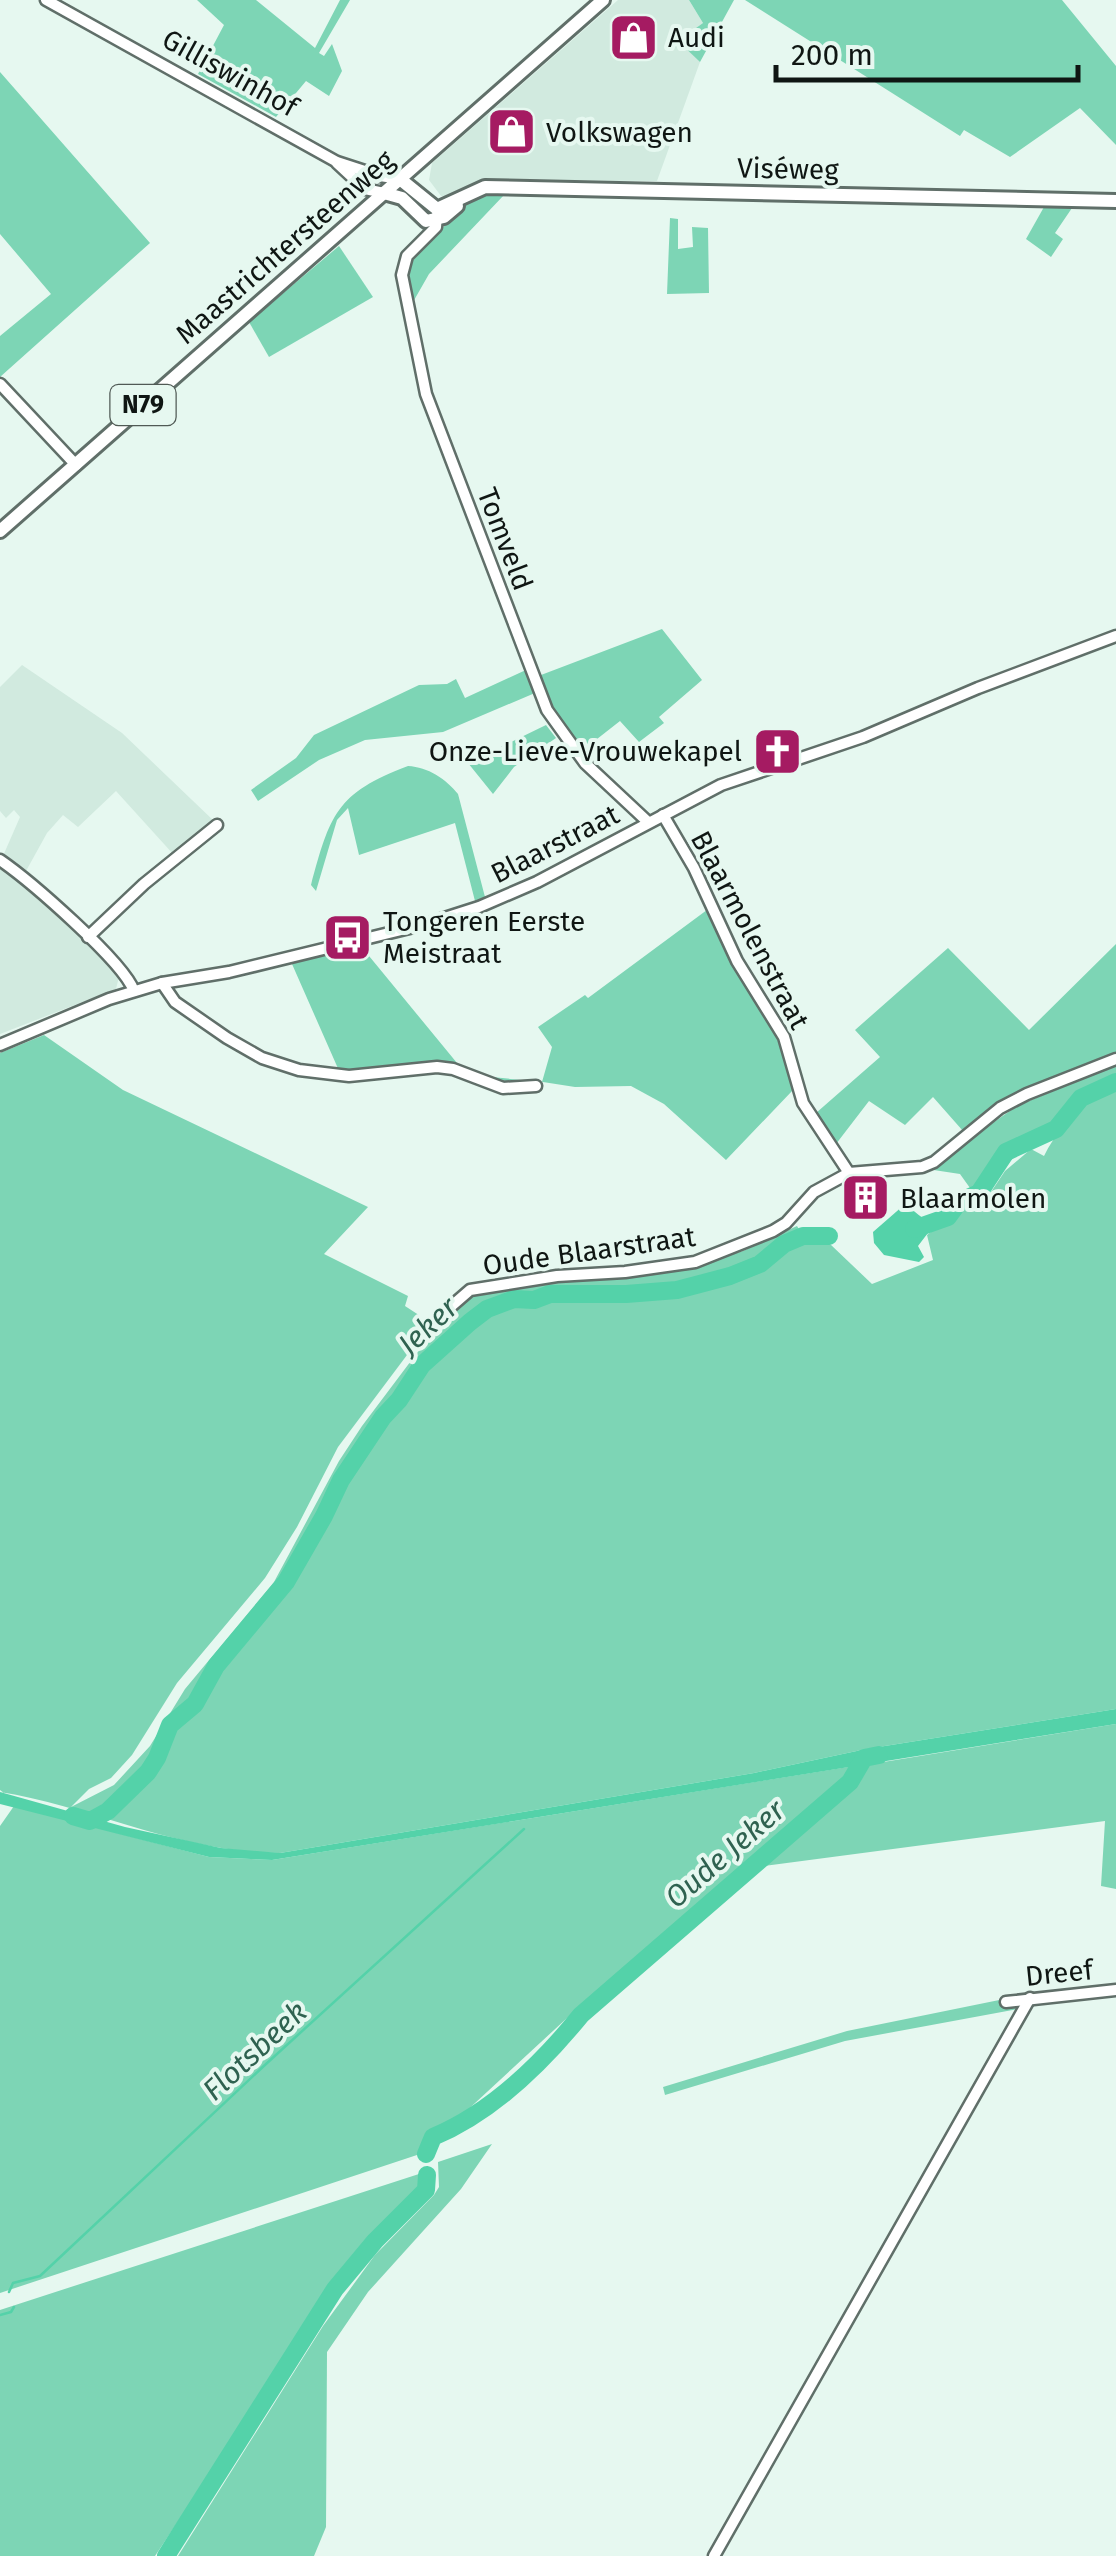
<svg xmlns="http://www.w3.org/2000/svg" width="1116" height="2556" font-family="'Fira Sans',sans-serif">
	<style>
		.built { fill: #d1eadf }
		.green { fill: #7dd5b5; fill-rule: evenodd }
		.water { fill: #54d2a9 }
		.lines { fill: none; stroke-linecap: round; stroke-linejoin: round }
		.stream { stroke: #54d2a9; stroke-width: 2.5 }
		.river { stroke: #54d2a9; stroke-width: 18 }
		.minor-casing { stroke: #606f69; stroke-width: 15 }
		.major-casing { stroke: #606f69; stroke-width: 18 }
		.minor { stroke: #fff; stroke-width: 10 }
		.major { stroke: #fff; stroke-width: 12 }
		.labels { text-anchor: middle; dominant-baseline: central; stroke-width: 8; stroke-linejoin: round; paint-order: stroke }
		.shield { fill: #e6f8f0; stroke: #505a55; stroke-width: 2.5 }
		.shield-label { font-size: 25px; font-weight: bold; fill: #0f1613 }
		.poi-label { font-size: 28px; fill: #0f1613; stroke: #e6f8f0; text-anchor: start }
		.street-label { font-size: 28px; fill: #0f1613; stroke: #e6f8f0 }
		.water-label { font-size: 30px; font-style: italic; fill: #2f6250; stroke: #e6f8f0 }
	</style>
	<rect width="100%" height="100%" fill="#e6f8f0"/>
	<!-- built -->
	<g class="built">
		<path d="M618 0H689L703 23 679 41 700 62 657 181 481 180 448 196H441L429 180 432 163Z"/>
		<path d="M22 665 122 733 215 822 174 855 116 791 78 827 63 815 47 833 26 871 3 856 20 817 14 810 6 818 0 811V687Z"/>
		<path d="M0 869 22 883 113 967 119 977 116 989 0 1034Z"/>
	</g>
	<!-- green -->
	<g class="green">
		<path d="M197 0H256L315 48 340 0H350L319 53 324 56 332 44 342 71 329 96 306 81 276 117 198 74 224 25Z"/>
		<path d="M689 0H734L700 62 678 41 703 23Z"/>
		<path d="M745 0H1062L1116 66V145L1080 108 1010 157 964 130 960 136Z"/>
		<path d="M0 72 150 243 0 377V336L51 294 0 234Z"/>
		<path d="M489 195H504L429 274 413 302 408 276 412 261 464 205 474 198Z"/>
		<path d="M1044 207 1072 208 1055 233 1063 239 1051 257 1026 239Z"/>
		<path d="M670 218 678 219V249L693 247 692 227 708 228 709 293 667 294Z"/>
		<path d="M339 246 373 297 269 357 249 322Z"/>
		<path d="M662 629 702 680 659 717 664 723 639 742 620 721 583 750 553 712 541 675Z"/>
		<path d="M528 669 535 693 443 732 365 740 319 760 258 801 251 790 296 758 314 735 419 685 447 684 456 679 465 698Z"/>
		<path d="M546 725 556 738 514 767 493 794 468 763Z"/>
		<path d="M408 766C428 767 446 779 458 794L485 897 475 901 455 823 359 855 348 808 337 820 316 891 311 885C330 815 336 793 408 766Z"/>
		<path d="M711 907 772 1021 793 1090 726 1160 664 1104 631 1086 575 1087 543 1082 501 1085 453 1066 340 1073 292 964 360 945 457 1063 481 1076 542 1082 552 1047 538 1027 585 995 588 998Z"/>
		<path d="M1116 944V1054L1013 1096 963 1131 933 1097 905 1125 869 1101 836 1144 816 1113 880 1057 855 1030 948 948 1029 1030Z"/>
		<path d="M44 1035 123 1090 368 1207 324 1254 408 1296 405 1306 431 1323 338 1447 297 1527 265 1578 177 1683 132 1755 111 1778 89 1789 71 1807 114 1785 150 1746 185 1689 274 1582 339 1461 362 1426 447 1313 475 1293 555 1281 680 1270 743 1251 797 1226 807 1242 830 1244 872 1284 933 1260 927 1235 937 1227 934 1221 930 1222 948 1198 970 1188 960 1174 927 1169 1017 1106 1116 1065V1709L866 1749 754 1773 280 1853C181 1853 93 1807 0 1792L4 1793 0 1790V1053ZM1076 1097 1084 1100C1070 1119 1054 1135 1044 1156L1031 1149 1005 1171 987 1198 974 1188 986 1168 1004 1167 1023 1149 1031 1134C1055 1126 1060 1115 1076 1097Z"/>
		<path d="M1116 1724V1889L1101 1886 1105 1821 764 1866 856 1786 865 1765Z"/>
		<path d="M854 1766C823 1805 785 1824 753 1859L580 2006 461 2116 423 2140 420 2154 0 2293V1826L14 1806 209 1857 272 1860Z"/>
		<path d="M1014 1997 1018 2009 845 2041 665 2095 663 2087 847 2031Z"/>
		<path d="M492 2144 461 2189 368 2292 327 2352 326 2527 314 2556H178L323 2326 375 2255 434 2195 439 2187 438 2162Z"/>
		<path d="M422 2173 420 2192 385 2225 341 2276 155 2556H0V2310Z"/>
	</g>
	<!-- water -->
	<g class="water">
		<path d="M904 1205C915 1209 922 1222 934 1221L937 1227 931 1229 918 1246 924 1257 919 1262 884 1255 874 1243 873 1232Z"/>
		<path d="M1116 1709V1724L272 1860 209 1857 0 1804V1792L125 1827 221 1848 280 1853 754 1773 866 1749Z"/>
	</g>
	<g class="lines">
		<!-- stream -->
		<g class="stream">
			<path d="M9 2292 13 2283 40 2276 266 2064 524 1829"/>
			<path d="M0 2315 11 2312 14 2307"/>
		</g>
		<!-- river -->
		<g class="river">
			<path d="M914 1229 948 1217 959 1202 979 1193 1006 1152 1056 1129 1081 1098 1116 1082"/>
			<path d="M73 1816 90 1821 108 1811 148 1772 157 1758 170 1725 195 1704 216 1666 286 1582 324 1516 341 1480 383 1417 399 1400 422 1365 470 1322 487 1309 514 1299 534 1300 550 1294H626L677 1290 730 1276 760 1264 784 1244 803 1236H829"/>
			<path d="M426 2154 433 2137C491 2113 542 2063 581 2015L850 1782 864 1758 879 1755"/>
			<path d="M166 2556 335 2289 375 2241 426 2190 427 2175"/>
		</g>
		<defs>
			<g id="minor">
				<path d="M46 0 337 162 380 176 400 179"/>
				<path d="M337 163 365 189 384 193"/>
				<path d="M437 215 436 227 407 256 402 275 426 394 547 710 585 763 648 822"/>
				<path d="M0 384 76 465"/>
				<path d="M663 815 694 868 737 961 784 1037 803 1103 849 1173"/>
				<path d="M0 860C29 880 123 961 134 991"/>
				<path d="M88 937 144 884 217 825"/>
				<path d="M162 983 175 1002 227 1038 262 1058 299 1070 349 1076 437 1067 453 1069 503 1088 536 1086"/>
				<path d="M0 1045 109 999 162 983 229 972 426 924 479 907 537 882 721 785 863 737 978 688 1116 636"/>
				<path d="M440 1316 470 1290 557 1276 625 1272 695 1262 773 1231 786 1223 814 1192 849 1173 922 1167 934 1162 1000 1108 1027 1094 1116 1059"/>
				<path d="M1006 2002 1116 1990"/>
				<path d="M714 2556 1030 1998"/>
			</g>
			<g id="major">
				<path d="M400 179 437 209 485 187 1116 201"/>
				<path d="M384 193 402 198 426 221 444 217 457 206"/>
				<path d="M0 531 603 0"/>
			</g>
		</defs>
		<!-- minor casing -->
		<use href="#minor" class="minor-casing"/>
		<!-- major casing -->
		<use href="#major" class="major-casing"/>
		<!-- minor -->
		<use href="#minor" class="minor"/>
		<!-- major -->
		<use href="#major" class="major"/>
	</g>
	<!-- icons -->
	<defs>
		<symbol id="shop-square" viewBox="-11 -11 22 22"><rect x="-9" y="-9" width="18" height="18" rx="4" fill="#a51b62" stroke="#e6f8f0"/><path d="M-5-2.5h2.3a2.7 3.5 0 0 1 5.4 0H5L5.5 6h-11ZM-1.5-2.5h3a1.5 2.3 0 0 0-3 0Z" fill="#fff"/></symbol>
		<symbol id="church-square" viewBox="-11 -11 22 22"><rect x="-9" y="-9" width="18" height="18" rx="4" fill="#a51b62" stroke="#e6f8f0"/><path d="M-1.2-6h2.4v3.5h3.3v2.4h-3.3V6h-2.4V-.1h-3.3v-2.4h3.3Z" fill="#fff"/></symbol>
		<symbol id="bus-square" viewBox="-11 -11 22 22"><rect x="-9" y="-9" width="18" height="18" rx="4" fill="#a51b62" stroke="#e6f8f0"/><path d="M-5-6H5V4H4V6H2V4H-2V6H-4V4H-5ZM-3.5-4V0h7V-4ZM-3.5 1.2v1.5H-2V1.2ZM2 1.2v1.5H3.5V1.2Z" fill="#fff"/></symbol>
		<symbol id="building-square" viewBox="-11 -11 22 22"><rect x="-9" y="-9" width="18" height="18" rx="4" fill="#a51b62" stroke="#e6f8f0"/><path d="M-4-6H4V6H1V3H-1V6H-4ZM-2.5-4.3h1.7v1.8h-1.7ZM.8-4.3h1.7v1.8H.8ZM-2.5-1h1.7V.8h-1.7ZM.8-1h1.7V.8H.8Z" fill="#fff"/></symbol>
	</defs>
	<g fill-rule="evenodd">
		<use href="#shop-square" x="606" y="10" width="55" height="55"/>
		<use href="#shop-square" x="484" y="104" width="55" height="55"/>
		<use href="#church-square" x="750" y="724" width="55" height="55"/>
		<use href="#bus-square" x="320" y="910" width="55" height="55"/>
		<use href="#building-square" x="838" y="1170" width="55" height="55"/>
	</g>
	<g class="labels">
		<!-- shield labels -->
		<rect class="shield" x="110.5" y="385" width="65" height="40" rx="8"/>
		<g class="shield-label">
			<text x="143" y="405">N79</text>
		</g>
		<!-- poi labels -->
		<g class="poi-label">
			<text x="668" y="37">Audi</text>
			<text x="546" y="132">Volkswagen</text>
			<text x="742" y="751" text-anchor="end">Onze-Lieve-Vrouwekapel</text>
			<text x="383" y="921">Tongeren Eerste<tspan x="383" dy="32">Meistraat</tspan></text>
			<text x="900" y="1198">Blaarmolen</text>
		</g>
		<!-- street labels -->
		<g class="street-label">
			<text transform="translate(230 73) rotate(29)">Gilliswinhof</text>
			<text transform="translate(788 169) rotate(1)">Viséweg</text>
			<text transform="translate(285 247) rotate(-41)">Maastrichtersteenweg</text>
			<text transform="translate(505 539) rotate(69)">Tomveld</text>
			<text transform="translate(555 844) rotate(-27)">Blaarstraat</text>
			<text transform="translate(750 930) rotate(62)">Blaarmolenstraat</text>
			<text transform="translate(589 1251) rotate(-8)">Oude Blaarstraat</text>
			<text transform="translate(1059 1973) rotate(-6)">Dreef</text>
		</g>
		<!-- water labels -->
		<g class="water-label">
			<text transform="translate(428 1326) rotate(-43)">Jeker</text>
			<text transform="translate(725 1854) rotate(-41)">Oude Jeker</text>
			<text transform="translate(255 2051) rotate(-43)">Flotsbeek</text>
		</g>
	</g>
	<!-- scale -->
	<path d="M776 65v15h302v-15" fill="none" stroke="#0f1613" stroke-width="5"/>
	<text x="791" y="65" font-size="30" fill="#0f1613" stroke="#e6f8f0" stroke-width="8" paint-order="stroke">200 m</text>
</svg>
